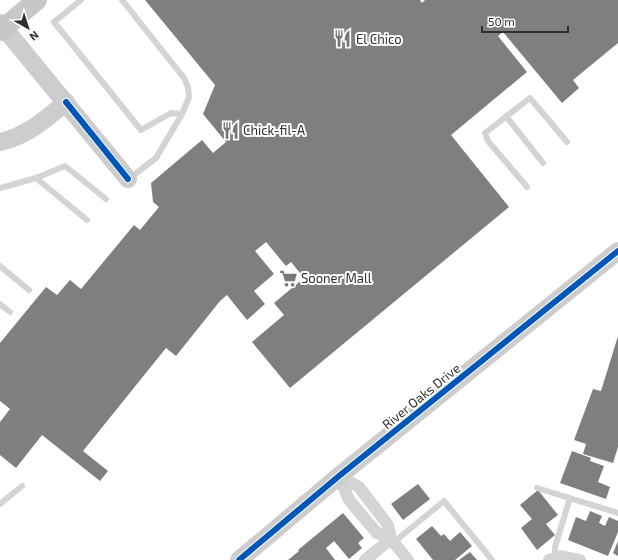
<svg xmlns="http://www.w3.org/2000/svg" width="618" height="560" font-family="'Exo 2',sans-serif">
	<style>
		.building { fill: #7f7f7f }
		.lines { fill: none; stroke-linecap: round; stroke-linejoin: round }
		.lane { stroke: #d4d4d4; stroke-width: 6 }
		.street { stroke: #d4d4d4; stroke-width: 12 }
		.secondary { stroke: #cdcdcd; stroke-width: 18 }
		.primary { stroke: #c7c7c7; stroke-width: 20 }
		.cycleway-casing { stroke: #fff; stroke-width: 8 }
		.cycleway { stroke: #0057b8; stroke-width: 6 }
		.labels { text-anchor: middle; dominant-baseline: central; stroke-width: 4; stroke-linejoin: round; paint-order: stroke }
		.poi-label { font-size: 13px; fill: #2f2f2f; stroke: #fff; text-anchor: start }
		.street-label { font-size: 13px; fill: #2f2f2f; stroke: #fff }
	</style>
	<rect width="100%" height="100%" fill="#fff"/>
	<!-- building -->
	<g class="building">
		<path d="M145 0H420L422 3 425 0H618V43L573 80 579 88 562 103 503 32 498 36 527 72 451 135 509 207 290 388 252 342 284 315 274 303 304 278 291 262 286 266 266 242 255 251 274 274 254 291 265 304 247 320 227 295 220 301 176 356 166 348 83 451 108 471 100 481 42 435 16 468 0 455V422L10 409 0 401V343L46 287 57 295 70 280 81 289 134 225 140 230 159 207 153 202 151 183 202 140 213 153 226 142 203 114 215 85Z"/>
		<path d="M618 336V447L613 463 583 454 586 444 574 440 593 389 601 391Z"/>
		<path d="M572 451 591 458 590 461 604 466 598 482 610 487 606 499 560 483Z"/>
		<path d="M418 484 430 499 403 520 391 504Z"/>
		<path d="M538 490 558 515 546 524 555 535 537 550 521 528 532 519 520 505Z"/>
		<path d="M590 511 602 516 599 523 605 526 609 517 618 521V532L608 556 568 540 576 517 586 521Z"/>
		<path d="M343 513 364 538 358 543 362 548 349 559 334 541 326 548 335 560H288L299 551 298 550Z"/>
		<path d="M432 526 441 536 444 534 450 541 460 532 472 546 455 560H433L416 539Z"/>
		<path d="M618 541V556L613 553Z"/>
		<path d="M470 552 477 560H459Z"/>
	</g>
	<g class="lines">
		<!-- lane -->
		<g class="lane">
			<path d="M81 0 54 22 141 130 171 113 182 114"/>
			<path d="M122 0 184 78 188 87 189 97 182 114 156 158 130 178"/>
			<path d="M506 116 543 163"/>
			<path d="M36 178 87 220"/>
			<path d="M527 187 488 141 485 133 530 98 567 142"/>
			<path d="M0 188 36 178 65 166 106 199"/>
			<path d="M0 266 29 290"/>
			<path d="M0 304 10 312"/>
			<path d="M537 488 618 513"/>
			<path d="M0 504 22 486"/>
			<path d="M394 542 444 501 492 560"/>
			<path d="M555 557V547L570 498"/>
		</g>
		<!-- street -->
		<g class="street">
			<path d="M339 476 359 487 388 525 391 539 408 560"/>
			<path d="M339 476 349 500 377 533 391 539"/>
			<path d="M365 560 391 539"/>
			<path d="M549 560 561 556 580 560"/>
		</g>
		<!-- secondary -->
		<g class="secondary">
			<path d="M0 23 128 179"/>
			<path d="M0 142C27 136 46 119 66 102"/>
			<path d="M239 560 339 476 618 251"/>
		</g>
		<!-- primary -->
		<path class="primary" d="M0 31 37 0"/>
		<defs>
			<g id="cycleway">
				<path d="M66 102 128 179"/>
				<path d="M239 560 339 476 618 251"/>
			</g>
		</defs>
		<!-- cycleway casing -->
		<use href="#cycleway" class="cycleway-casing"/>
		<!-- cycleway -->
		<use href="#cycleway" class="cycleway"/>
	</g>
	<!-- icons -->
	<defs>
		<symbol id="restaurant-bare" viewBox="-9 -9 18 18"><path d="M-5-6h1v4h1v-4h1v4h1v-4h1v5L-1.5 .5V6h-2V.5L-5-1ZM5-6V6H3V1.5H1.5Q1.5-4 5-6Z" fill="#787878" stroke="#fff" stroke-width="2.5" paint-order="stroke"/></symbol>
		<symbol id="supermarket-bare" viewBox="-9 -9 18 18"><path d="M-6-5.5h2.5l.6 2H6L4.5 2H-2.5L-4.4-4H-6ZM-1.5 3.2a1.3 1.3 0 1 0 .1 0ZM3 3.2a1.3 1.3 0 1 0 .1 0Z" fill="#787878" stroke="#fff" stroke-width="2.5" paint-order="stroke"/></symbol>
	</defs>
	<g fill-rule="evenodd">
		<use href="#restaurant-bare" x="330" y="26" width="25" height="25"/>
		<use href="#restaurant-bare" x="218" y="118" width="25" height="25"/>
		<use href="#supermarket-bare" x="276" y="266" width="25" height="25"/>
	</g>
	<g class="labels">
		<!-- poi labels -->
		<g class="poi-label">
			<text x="356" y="39">El Chico</text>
			<text x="243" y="130">Chick-fil-A</text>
			<text x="301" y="278">Sooner Mall</text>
		</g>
		<!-- street labels -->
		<g class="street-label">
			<text transform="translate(421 396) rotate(-39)">River Oaks Drive</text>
		</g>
	</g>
	<!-- north arrow -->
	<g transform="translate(28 28) rotate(141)" stroke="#ffffff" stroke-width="3" paint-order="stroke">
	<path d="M0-3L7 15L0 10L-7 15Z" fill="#2f2f2f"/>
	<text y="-6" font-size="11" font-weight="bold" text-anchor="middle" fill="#2f2f2f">N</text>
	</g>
	<!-- scale -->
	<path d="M482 26v6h86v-6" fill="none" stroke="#2f2f2f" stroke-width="2"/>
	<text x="488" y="26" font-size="12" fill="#2f2f2f" stroke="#ffffff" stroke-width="3" paint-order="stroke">50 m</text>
</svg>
